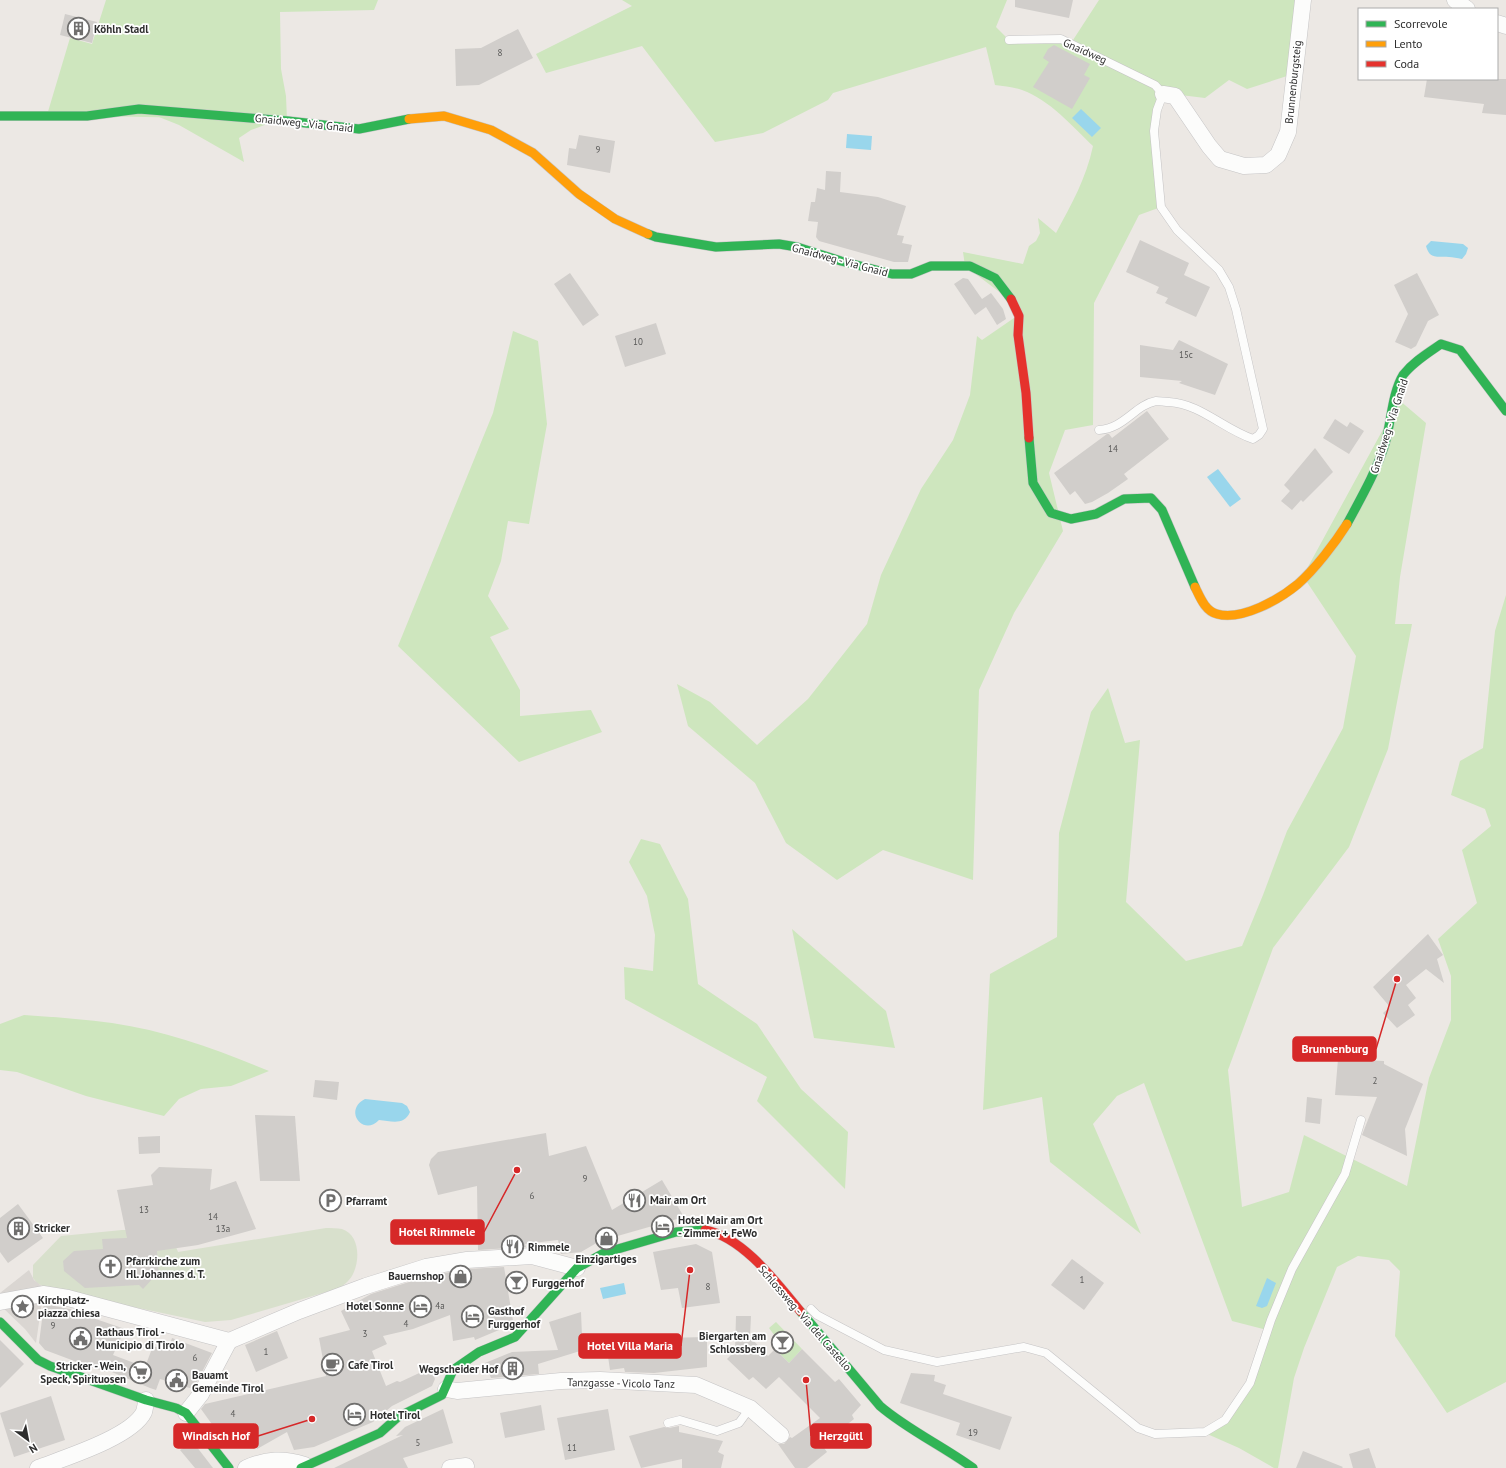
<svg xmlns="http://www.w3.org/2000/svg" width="1506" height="1468" font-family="'PT Sans',sans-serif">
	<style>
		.green { fill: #cee6be }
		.cemetery { fill: #d8e0cc }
		.plaza { fill: #dad6d2 }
		.water { fill: #99d6ec }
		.building { fill: #d1cecb }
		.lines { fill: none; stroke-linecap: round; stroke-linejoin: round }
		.lane-casing { stroke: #c5c4c5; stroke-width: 9 }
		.street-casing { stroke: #c5c4c5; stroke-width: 17 }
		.fast-casing { stroke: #c5c4c5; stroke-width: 10 }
		.slow-casing { stroke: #c5c4c5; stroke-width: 10 }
		.jam-casing { stroke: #c5c4c5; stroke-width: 10 }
		.lane { stroke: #fcfcfb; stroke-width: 8 }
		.street { stroke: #fcfcfb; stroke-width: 16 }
		.fast { stroke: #30b455; stroke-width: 9 }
		.slow { stroke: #ff9f0a; stroke-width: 9 }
		.jam { stroke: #e5322d; stroke-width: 9 }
		.labels { text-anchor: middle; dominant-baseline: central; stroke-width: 3.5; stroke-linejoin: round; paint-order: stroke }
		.number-label { font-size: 9px; fill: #585857 }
		.poi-label { font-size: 11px; font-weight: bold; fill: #2e2e2e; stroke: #fff; text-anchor: start }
		.street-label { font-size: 11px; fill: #2e2e2e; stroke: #fff }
		.leader { fill: none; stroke: #d62828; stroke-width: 1.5 }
		.callout-dot { fill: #d62828; stroke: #fff; stroke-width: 1.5 }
		.callout { fill: #d62828; stroke: #d62828; stroke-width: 1.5 }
		.callout-label { font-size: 12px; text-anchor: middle; font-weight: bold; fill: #fff }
	</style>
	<rect width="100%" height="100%" fill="#ece8e4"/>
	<!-- green -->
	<g class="green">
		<path d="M106 0H378L374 10 280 12 281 69 286 96 287 120 47 115 70 38 92 44Z"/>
		<path d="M622 0H1007L996 27 1009 40 1061 39 1155 85 1163 94 1157 110 1161 207 1139 215 1094 303 1093 425 1065 430 1049 473 1063 531 1014 613 979 690 973 880 883 850 837 880 786 843 755 783 688 726 677 684 710 702 757 745 808 699 867 624 881 575 921 489 953 440 970 395 977 336 982 340 1014 318V303L965 266 963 252 1023 264 1029 246 1036 241 1040 233 1038 218 1056 233C1072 203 1086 179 1093 146 1072 126 1050 100 1022 90 1014 87 1004 86 995 85L986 47 833 93 828 100 763 133 715 142 642 46 546 73 536 54 632 6Z"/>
		<path d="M1099 0H1296L1287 76 1247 89 1229 80 1205 98 1164 93 1156 84 1073 40Z"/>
		<path d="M139 109 275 121 251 130 239 138 244 162 179 125Z"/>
		<path d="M513 331 538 341 547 424 529 524 508 521 501 561 488 596 509 629 490 637 520 690V716L591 710 602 732 519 762 398 646 493 413Z"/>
		<path d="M1399 400 1426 423 1400 577 1395 624H1412L1388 749 1349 847 1273 948 1228 1070 1242 1207 1289 1192 1304 1135 1407 1186 1429 1078 1451 1020V976L1438 939 1477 903 1462 850 1491 826 1485 809 1451 795 1460 761 1483 748 1495 631 1506 595V1382L1447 1413 1395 1336 1400 1271 1389 1260 1358 1256 1337 1267 1304 1348 1294 1378 1278 1468H1274L1239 1448 1205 1433 1225 1421 1250 1383 1267 1330 1232 1321 1144 1083 1117 1096 1093 1124 1141 1234 1050 1162 1042 1097 983 1110 990 974 1057 937 1059 833 1091 712 1108 688 1125 743 1140 740 1126 902 1186 961 1242 946 1263 895 1287 831 1343 728 1356 656 1303 576Z"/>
		<path d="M641 839 660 844 688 899 698 984 757 1024 801 1089 848 1132 845 1189 757 1101 767 1077 625 999 624 967 653 971 655 935 647 896 629 862Z"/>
		<path d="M792 929 886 1011 895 1048 814 1038Z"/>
		<path d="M24 1015C53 1017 83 1019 112 1023 167 1031 218 1050 269 1071L231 1086 201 1089 179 1099 164 1116 86 1096 17 1072 0 1070V1024Z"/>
		<path d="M776 1322 802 1349 789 1363 775 1349 778 1340 769 1328Z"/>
	</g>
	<!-- cemetery -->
	<path class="cemetery" d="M326 1228C331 1228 337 1228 342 1229 360 1235 360 1260 353 1274 351 1279 345 1284 340 1288L231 1320 205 1322 48 1289 37 1283 33 1278V1265L61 1236 122 1230 169 1229 178 1252Z"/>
	<!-- plaza -->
	<path class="plaza" d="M29 1270 34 1280 44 1288 36 1343 25 1329 0 1305V1293Z"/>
	<!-- water -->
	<g class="water">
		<path d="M1081 109 1101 128 1092 137 1072 118Z"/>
		<path d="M847 134 872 136 871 150 846 148Z"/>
		<path d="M1431 241 1463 244 1468 248 1466 254 1462 259C1457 258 1453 257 1449 257 1437 256 1430 260 1426 246Z"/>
		<path d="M1218 469 1241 499 1230 507 1207 477Z"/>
		<path d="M365 1099 402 1103 407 1106 410 1112C404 1126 391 1121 379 1120 363 1137 343 1110 365 1099Z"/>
		<path d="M1267 1278 1276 1283 1267 1306 1262 1308 1256 1306Z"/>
		<path d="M624 1283 626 1294 603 1299 600 1288Z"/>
	</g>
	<!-- building -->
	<g class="building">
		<path d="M1015 0H1073L1069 18 1015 7Z"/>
		<path d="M65 14 97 22 92 43 60 35Z"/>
		<path d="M518 29 533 58 479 85 456 86 455 49 481 48Z"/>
		<path d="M1054 45 1090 64 1084 75 1090 78 1072 109 1033 87 1049 62 1043 58 1048 49Z"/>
		<path d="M1427 79H1506V115L1482 113 1484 104 1424 97Z"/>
		<path d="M579 135 615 141 610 173 567 165 569 148 576 149Z"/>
		<path d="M826 171 841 172 840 192 878 197 906 206 897 235 904 236 902 243 912 245 908 262H894L819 241 816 237 818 222 808 221 811 202H815L817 188 825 190Z"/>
		<path d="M1140 240 1189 263 1184 275 1210 287 1196 317 1165 303 1168 298 1156 293 1159 287 1126 272Z"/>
		<path d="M570 273 599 315 583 326 554 284Z"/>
		<path d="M1417 273 1439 315 1428 321 1416 346 1411 349 1395 342 1408 314 1394 285Z"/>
		<path d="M963 278 968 279 982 299 991 293 1003 309 1006 319 997 325 986 307 975 315 954 284Z"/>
		<path d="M656 323 666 354 625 367 615 336Z"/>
		<path d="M1179 340 1228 364 1215 395 1179 383 1182 381 1140 377V345L1173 350Z"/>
		<path d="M1147 411 1169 439 1124 474 1128 479 1108 493 1092 502 1085 504 1075 491 1070 495 1054 473 1107 434H1109L1112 438Z"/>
		<path d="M1335 419 1347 427 1350 422 1364 431 1349 454 1323 438Z"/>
		<path d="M1315 448 1333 472 1303 502 1301 500 1292 510 1281 501 1290 491 1284 485Z"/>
		<path d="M1428 934 1443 955 1437 959 1444 983 1426 969 1406 985 1416 998 1408 1005 1415 1015 1397 1028 1383 1013 1390 1007 1373 987Z"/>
		<path d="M1338 1059 1384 1061V1064L1423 1084 1405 1129 1407 1156 1362 1135 1377 1097 1335 1095Z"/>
		<path d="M315 1080 339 1082 337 1100 313 1097Z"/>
		<path d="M1307 1097 1322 1099 1320 1124 1305 1122Z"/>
		<path d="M255 1115 295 1116 300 1181H260Z"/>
		<path d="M546 1133 549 1156 586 1146 612 1210 662 1180 684 1217 600 1241 581 1252 561 1254 558 1240 525 1244 526 1247 478 1250 477 1186 438 1195 429 1165 431 1159 438 1152Z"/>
		<path d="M160 1136V1153L139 1154 138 1137Z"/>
		<path d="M159 1167 212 1169 210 1190 236 1181 256 1229 198 1245 157 1251 159 1276 154 1277 143 1289 139 1285 85 1288 64 1271 63 1261 74 1251 103 1249 102 1239 127 1238 117 1190 153 1185 151 1175Z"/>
		<path d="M18 1204 43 1238 8 1263 0 1252V1218Z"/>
		<path d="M696 1244 712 1252 720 1303 682 1308 678 1288 661 1290 653 1252Z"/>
		<path d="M1072 1259 1104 1283 1084 1310 1051 1285Z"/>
		<path d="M504 1267 513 1321 497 1324 499 1330 475 1340 474 1337 453 1341 450 1315 413 1329 383 1336 387 1344 372 1351 386 1386 397 1381 400 1382 430 1368 435 1379 432 1386 392 1406 373 1422 314 1447 294 1450 287 1432 257 1449 246 1428 224 1441 201 1409 205 1404 326 1376 319 1338 350 1330 341 1311 371 1294 428 1276 468 1269Z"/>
		<path d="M44 1304 85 1312 84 1315 125 1329 113 1355 145 1367 153 1346 168 1351 172 1338 212 1353 193 1389 160 1379 156 1390 150 1388 107 1370 106 1372 77 1362 45 1350 39 1343Z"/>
		<path d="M581 1312 582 1336H617V1339L707 1337V1367L654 1373 625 1372 624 1368 610 1370 606 1343 538 1364 539 1374 491 1378 485 1363 512 1352 558 1350 549 1322Z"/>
		<path d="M736 1316H751L750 1337 768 1356 775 1349 789 1363 802 1349 835 1382 839 1379 861 1405 852 1415 854 1419 822 1445 827 1452 807 1468H795L778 1444H784L790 1437 792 1438 820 1418 779 1377 766 1389 753 1377 749 1380 727 1359 735 1351Z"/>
		<path d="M277 1331 288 1358 256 1372 245 1345Z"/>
		<path d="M0 1340 24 1364 0 1388Z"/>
		<path d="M911 1373 935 1375 934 1381 946 1385 943 1394 1012 1417 1000 1450 956 1435 960 1423 900 1403Z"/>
		<path d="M51 1396 65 1440 14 1457 0 1413Z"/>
		<path d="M541 1405 545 1430 505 1438 500 1413Z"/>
		<path d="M443 1409 453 1443 403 1458 408 1468H334L403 1435 396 1436 405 1427Z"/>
		<path d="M608 1409 615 1450 565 1460 557 1418Z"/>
		<path d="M679 1426V1432L723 1441 718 1452 724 1455 721 1468H682V1459L641 1468 629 1436 664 1427 669 1428Z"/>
		<path d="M193 1442 213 1468H195L180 1450Z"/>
		<path d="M1369 1448 1376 1468H1353L1349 1454Z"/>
		<path d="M1303 1451 1343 1467 1342 1468H1296Z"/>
	</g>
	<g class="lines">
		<defs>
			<g id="lane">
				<path d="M1009 40 1061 39 1155 85 1163 94 1157 110 1154 131 1161 207 1177 230 1219 270 1229 287 1236 309 1263 429 1259 435 1253 439C1223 429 1201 404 1169 402 1165 402 1160 401 1156 401 1135 405 1125 428 1099 430"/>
				<path d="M811 1309 817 1315 884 1350 937 1362 1024 1347 1046 1353 1138 1428 1155 1434 1205 1432 1225 1420 1250 1383 1271 1320 1292 1269 1345 1174 1361 1120"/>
				<path d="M668 1423 680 1420 717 1431 739 1423 750 1408"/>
			</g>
			<g id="street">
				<path d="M1455 0 1467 9"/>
				<path d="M1497 23 1506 26"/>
				<path d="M1163 94 1175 96 1209 146 1220 159 1244 166 1266 165 1278 155 1288 132 1303 0"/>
				<path d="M0 1302 43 1294 68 1298 229 1341 299 1311 366 1286 426 1267 467 1260 532 1256 577 1268"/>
				<path d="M446 1389 457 1391 561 1381 600 1380 696 1385 750 1408 781 1435"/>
				<path d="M186 1413 201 1394 229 1341"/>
				<path d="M38 1468C64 1458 132 1437 144 1412 145 1408 146 1404 146 1400"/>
				<path d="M246 1468C267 1459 283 1458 305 1465"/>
				<path d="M450 1468 466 1466"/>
			</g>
			<g id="fast">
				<path d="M0 116H87L139 109 288 121 359 129 409 119"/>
				<path d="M648 234 656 237 716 247 779 244 797 247 841 261 892 274H911L931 266H970L995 278 1011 299"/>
				<path d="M1029 438 1033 483 1051 513 1071 519 1096 514 1124 499 1151 498 1162 510 1195 587"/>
				<path d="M1347 524C1361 498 1376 472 1385 444 1391 424 1392 393 1403 375 1413 362 1428 353 1441 344L1460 350 1506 411"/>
				<path d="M801 1312 880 1406C908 1430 943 1446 973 1468"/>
				<path d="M0 1322 38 1360 50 1366 146 1400 176 1408 186 1413 229 1468"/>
				<path d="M301 1468 380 1433 398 1417 442 1395 453 1370 479 1352 515 1337 577 1268 604 1253 676 1232 705 1230"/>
			</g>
			<g id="slow">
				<path d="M409 119 444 116 491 130 533 153 579 194 615 219 648 234"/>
				<path d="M1195 587C1200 597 1205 611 1217 614 1242 621 1280 599 1298 584 1315 569 1335 543 1347 524"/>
			</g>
			<g id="jam">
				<path d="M1011 299 1019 316 1018 335 1026 393 1029 438"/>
				<path d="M705 1230C743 1237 777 1283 801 1312"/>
			</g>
		</defs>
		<!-- lane casing -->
		<use href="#lane" class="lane-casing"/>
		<!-- street casing -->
		<use href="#street" class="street-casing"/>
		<!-- fast casing -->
		<use href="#fast" class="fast-casing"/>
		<!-- slow casing -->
		<use href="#slow" class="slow-casing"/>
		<!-- jam casing -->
		<use href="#jam" class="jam-casing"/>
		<!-- lane -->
		<use href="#lane" class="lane"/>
		<!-- street -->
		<use href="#street" class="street"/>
		<!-- fast -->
		<use href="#fast" class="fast"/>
		<!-- slow -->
		<use href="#slow" class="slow"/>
		<!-- jam -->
		<use href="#jam" class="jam"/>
	</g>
	<!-- icons -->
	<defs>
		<symbol id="building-ring" viewBox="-11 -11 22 22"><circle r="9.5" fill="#fff" stroke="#706f6e" stroke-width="1.5"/><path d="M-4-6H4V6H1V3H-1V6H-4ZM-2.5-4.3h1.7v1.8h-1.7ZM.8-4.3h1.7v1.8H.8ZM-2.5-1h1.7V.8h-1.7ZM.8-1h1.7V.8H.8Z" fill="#706f6e"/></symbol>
		<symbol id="restaurant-ring" viewBox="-11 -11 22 22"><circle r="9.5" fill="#fff" stroke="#706f6e" stroke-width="1.5"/><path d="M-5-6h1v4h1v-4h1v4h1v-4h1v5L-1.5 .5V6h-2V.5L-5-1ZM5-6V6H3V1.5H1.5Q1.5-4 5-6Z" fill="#706f6e"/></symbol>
		<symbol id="parking-ring" viewBox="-11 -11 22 22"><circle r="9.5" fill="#fff" stroke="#706f6e" stroke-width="1.5"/><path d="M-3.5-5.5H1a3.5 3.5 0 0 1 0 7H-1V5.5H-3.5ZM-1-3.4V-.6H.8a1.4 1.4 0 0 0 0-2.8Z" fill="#706f6e"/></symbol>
		<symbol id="hotel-ring" viewBox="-11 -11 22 22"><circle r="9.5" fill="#fff" stroke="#706f6e" stroke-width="1.5"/><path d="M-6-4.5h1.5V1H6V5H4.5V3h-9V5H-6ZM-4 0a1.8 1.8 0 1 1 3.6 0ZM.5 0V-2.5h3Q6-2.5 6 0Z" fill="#706f6e"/></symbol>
		<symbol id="shop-ring" viewBox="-11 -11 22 22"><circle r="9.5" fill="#fff" stroke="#706f6e" stroke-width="1.5"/><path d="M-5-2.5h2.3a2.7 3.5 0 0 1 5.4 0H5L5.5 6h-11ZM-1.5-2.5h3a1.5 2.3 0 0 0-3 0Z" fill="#706f6e"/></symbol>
		<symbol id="church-ring" viewBox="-11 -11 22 22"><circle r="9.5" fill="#fff" stroke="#706f6e" stroke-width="1.5"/><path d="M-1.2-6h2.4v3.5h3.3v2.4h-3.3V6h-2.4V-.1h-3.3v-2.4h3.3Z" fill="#706f6e"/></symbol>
		<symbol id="bar-ring" viewBox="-11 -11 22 22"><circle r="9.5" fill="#fff" stroke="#706f6e" stroke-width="1.5"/><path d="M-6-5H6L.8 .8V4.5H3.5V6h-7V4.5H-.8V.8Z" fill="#706f6e"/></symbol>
		<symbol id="sight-ring" viewBox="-11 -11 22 22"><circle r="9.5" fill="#fff" stroke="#706f6e" stroke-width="1.5"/><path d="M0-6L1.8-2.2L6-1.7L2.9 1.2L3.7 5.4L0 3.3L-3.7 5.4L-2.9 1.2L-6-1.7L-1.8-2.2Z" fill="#706f6e"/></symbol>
		<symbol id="civic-ring" viewBox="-11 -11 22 22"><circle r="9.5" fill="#fff" stroke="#706f6e" stroke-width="1.5"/><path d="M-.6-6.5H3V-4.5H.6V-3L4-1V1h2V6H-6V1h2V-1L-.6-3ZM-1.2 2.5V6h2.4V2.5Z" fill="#706f6e"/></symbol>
		<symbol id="cafe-ring" viewBox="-11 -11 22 22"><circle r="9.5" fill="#fff" stroke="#706f6e" stroke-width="1.5"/><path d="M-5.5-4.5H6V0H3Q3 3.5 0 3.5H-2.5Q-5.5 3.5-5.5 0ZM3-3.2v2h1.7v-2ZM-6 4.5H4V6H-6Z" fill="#706f6e"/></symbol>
		<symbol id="supermarket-ring" viewBox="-11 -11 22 22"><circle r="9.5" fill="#fff" stroke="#706f6e" stroke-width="1.5"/><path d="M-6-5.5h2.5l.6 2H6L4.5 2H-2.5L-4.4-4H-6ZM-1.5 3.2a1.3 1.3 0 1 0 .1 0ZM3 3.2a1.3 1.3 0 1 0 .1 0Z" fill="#706f6e"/></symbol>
	</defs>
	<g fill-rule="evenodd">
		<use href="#building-ring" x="66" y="16" width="25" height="25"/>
		<use href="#restaurant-ring" x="622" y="1188" width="25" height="25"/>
		<use href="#parking-ring" x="318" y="1188" width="25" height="25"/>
		<use href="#hotel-ring" x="650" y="1214" width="25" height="25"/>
		<use href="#building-ring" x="6" y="1216" width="25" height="25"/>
		<use href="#shop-ring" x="594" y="1226" width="25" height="25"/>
		<use href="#restaurant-ring" x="500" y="1234" width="25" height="25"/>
		<use href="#church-ring" x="98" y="1254" width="25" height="25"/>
		<use href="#shop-ring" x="448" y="1264" width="25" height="25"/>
		<use href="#bar-ring" x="504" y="1270" width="25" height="25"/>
		<use href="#sight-ring" x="10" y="1294" width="25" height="25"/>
		<use href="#hotel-ring" x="408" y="1294" width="25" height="25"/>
		<use href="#hotel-ring" x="460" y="1304" width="25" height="25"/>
		<use href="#civic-ring" x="68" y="1326" width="25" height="25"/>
		<use href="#bar-ring" x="770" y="1330" width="25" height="25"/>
		<use href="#cafe-ring" x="320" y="1352" width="25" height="25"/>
		<use href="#building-ring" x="500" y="1356" width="25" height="25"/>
		<use href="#supermarket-ring" x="128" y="1360" width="25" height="25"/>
		<use href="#civic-ring" x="164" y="1368" width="25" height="25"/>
		<use href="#hotel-ring" x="342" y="1402" width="25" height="25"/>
	</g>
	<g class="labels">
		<!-- number labels -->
		<g class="number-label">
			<text x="500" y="52">8</text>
			<text x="598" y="149">9</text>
			<text x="638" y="341">10</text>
			<text x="1186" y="354">15c</text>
			<text x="1113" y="448">14</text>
			<text x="1375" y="1080">2</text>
			<text x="585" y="1178">9</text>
			<text x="532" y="1195">6</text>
			<text x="144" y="1209">13</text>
			<text x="213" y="1216">14</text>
			<text x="223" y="1228">13a</text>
			<text x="1082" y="1279">1</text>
			<text x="708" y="1286">8</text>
			<text x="440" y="1305">4a</text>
			<text x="406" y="1323">4</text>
			<text x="53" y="1325">9</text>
			<text x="365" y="1333">3</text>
			<text x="266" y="1351">1</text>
			<text x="195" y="1357">6</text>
			<text x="233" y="1413">4</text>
			<text x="973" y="1432">19</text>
			<text x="418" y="1442">5</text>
			<text x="572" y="1447">11</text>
		</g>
		<!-- poi labels -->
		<g class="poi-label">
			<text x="94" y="29">Köhln Stadl</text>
			<text x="650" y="1200">Mair am Ort</text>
			<text x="346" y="1201">Pfarramt</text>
			<text x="678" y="1220">Hotel Mair am Ort<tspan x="678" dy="13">- Zimmer + FeWo</tspan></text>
			<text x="34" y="1228">Stricker</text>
			<text x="528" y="1247">Rimmele</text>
			<text x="606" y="1259" text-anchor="middle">Einzigartiges</text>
			<text x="126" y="1261">Pfarrkirche zum<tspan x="126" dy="13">Hl. Johannes d. T.</tspan></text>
			<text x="444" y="1276" text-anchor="end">Bauernshop</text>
			<text x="532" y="1283">Furggerhof</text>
			<text x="38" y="1300">Kirchplatz-<tspan x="38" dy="13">piazza chiesa</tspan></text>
			<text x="404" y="1306" text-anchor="end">Hotel Sonne</text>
			<text x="488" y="1311">Gasthof<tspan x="488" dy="13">Furggerhof</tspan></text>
			<text x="96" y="1332">Rathaus Tirol -<tspan x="96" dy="13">Municipio di Tirolo</tspan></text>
			<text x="766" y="1336" text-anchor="end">Biergarten am<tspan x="766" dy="13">Schlossberg</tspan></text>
			<text x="348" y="1365">Cafe Tirol</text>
			<text x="126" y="1366" text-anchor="end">Stricker - Wein,<tspan x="126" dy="13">Speck, Spirituosen</tspan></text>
			<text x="498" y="1369" text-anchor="end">Wegscheider Hof</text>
			<text x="192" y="1375">Bauamt<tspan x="192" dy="13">Gemeinde Tirol</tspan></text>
			<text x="370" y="1415">Hotel Tirol</text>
		</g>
		<!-- street labels -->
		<g class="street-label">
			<text transform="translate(1085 51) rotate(24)">Gnaidweg</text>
			<text transform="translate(1293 82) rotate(-84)">Brunnenburgsteig</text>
			<text transform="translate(304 123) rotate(6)">Gnaidweg - Via Gnaid</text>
			<text transform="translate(840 260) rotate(15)">Gnaidweg - Via Gnaid</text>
			<text transform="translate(1389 426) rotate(-72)">Gnaidweg - Via Gnaid</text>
			<text transform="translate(805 1318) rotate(49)">Schlossweg - Via del Castello</text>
			<text transform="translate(621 1383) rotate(1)">Tanzgasse - Vicolo Tanz</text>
		</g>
	</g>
	<!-- callouts -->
	<path class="leader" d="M1397 979L1376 1049M517 1170L484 1232M690 1270L681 1346M806 1380L811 1436M312 1419L258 1436"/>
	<g class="callout-dot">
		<circle cx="1397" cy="979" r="4"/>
		<circle cx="517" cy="1170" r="4"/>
		<circle cx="690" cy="1270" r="4"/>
		<circle cx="806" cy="1380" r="4"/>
		<circle cx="312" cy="1419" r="4"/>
	</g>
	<g class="callout">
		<rect x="1293" y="1037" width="83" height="24" rx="4"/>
		<rect x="391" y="1220" width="93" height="24" rx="4"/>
		<rect x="579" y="1334" width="102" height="24" rx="4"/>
		<rect x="811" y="1424" width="60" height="24" rx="4"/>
		<rect x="174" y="1424" width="84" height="24" rx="4"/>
	</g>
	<g class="callout-label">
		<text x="1335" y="1053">Brunnenburg</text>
		<text x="437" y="1236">Hotel Rimmele</text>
		<text x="630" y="1350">Hotel Villa Maria</text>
		<text x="841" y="1440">Herzgütl</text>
		<text x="216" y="1440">Windisch Hof</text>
	</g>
	<!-- legend -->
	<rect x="1358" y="8" width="140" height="72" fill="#ffffff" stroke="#ababab"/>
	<rect x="1366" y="21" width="20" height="6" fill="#30b455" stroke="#ababab"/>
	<text x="1394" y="28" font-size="12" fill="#2e2e2e">Scorrevole</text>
	<rect x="1366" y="41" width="20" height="6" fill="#ff9f0a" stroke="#ababab"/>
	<text x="1394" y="48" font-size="12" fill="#2e2e2e">Lento</text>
	<rect x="1366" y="61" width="20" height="6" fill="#e5322d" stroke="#ababab"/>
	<text x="1394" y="68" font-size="12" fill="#2e2e2e">Coda</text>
	<!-- north arrow -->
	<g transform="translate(28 1440) rotate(148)" stroke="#ffffff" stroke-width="3" paint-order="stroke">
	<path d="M0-3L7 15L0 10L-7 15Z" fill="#2e2e2e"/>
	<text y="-6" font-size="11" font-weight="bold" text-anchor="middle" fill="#2e2e2e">N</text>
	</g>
</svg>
